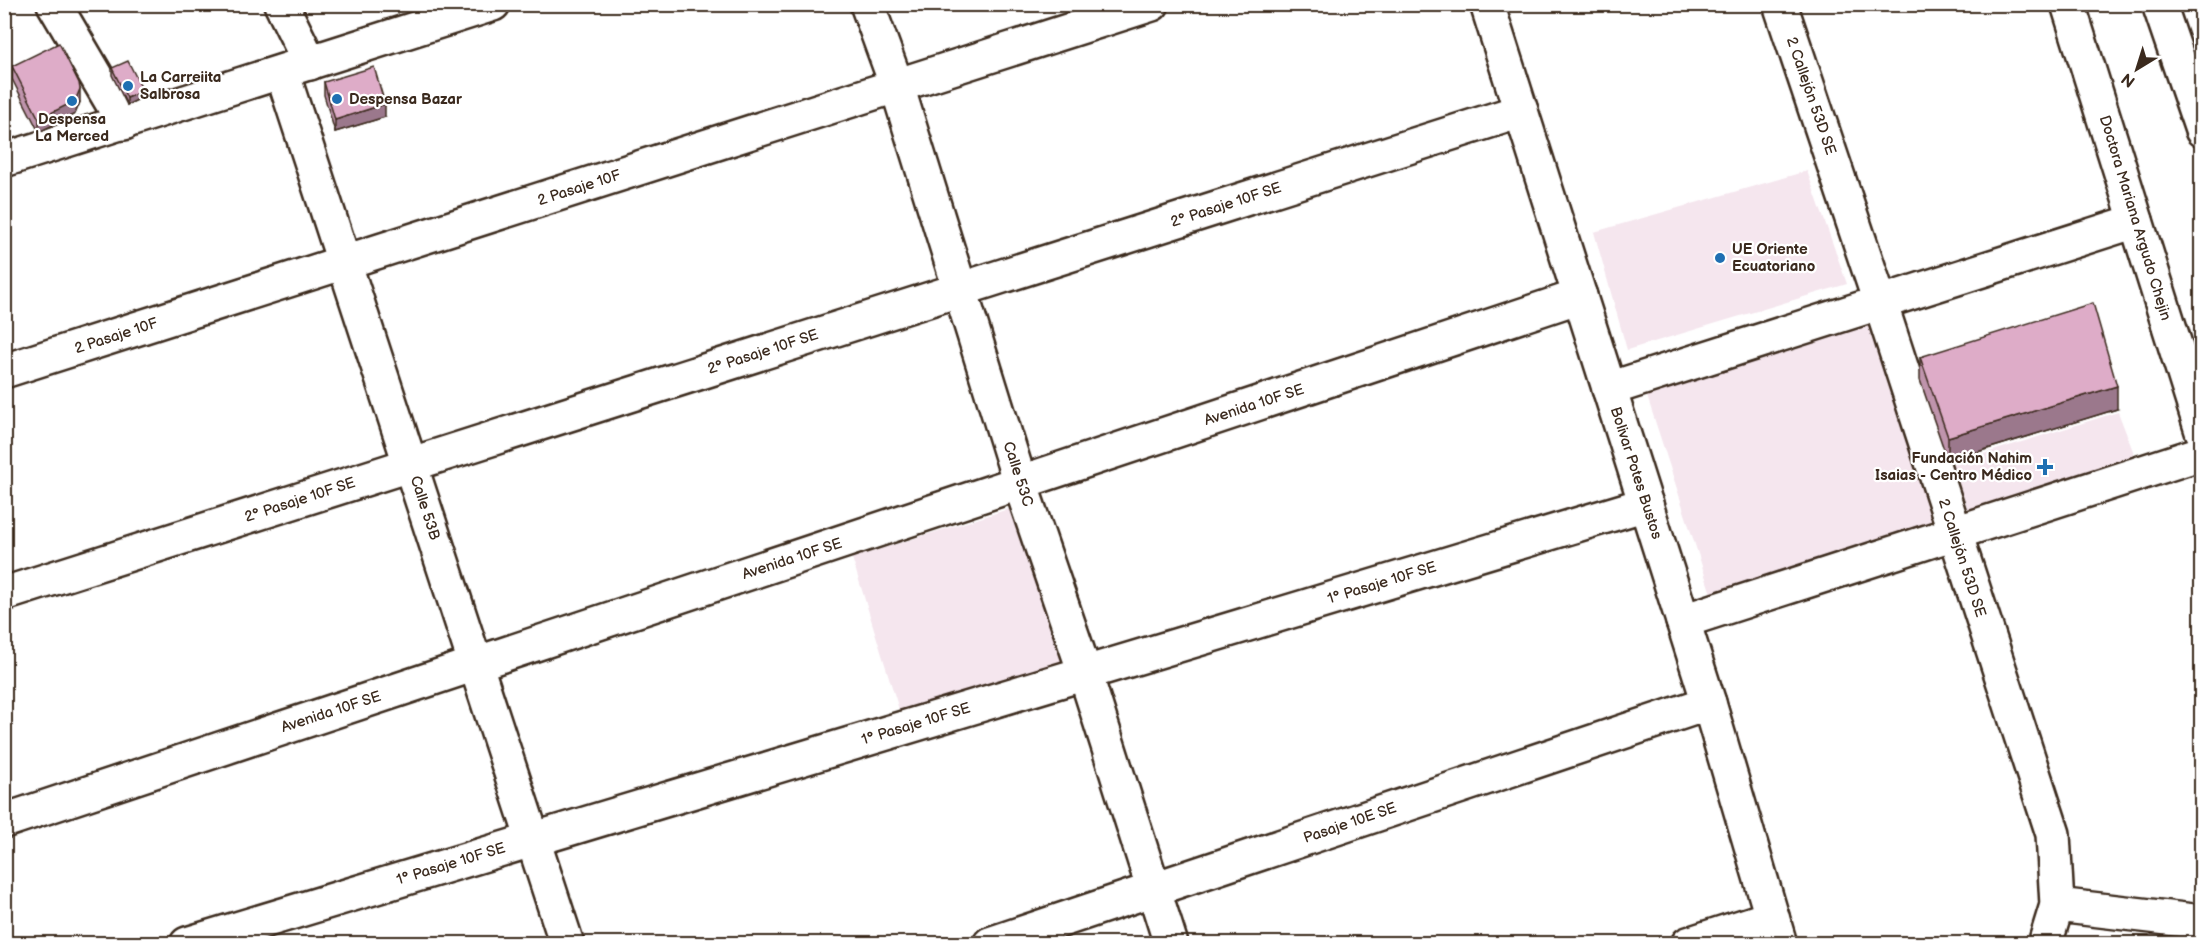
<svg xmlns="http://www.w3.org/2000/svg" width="2206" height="948" font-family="'Balsamiq Sans',sans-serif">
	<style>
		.built { fill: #f5e6ee }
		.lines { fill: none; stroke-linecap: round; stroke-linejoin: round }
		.minor-casing { stroke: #3b2a1e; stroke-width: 38 }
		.major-casing { stroke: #3b2a1e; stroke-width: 38 }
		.minor { stroke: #fff; stroke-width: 33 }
		.major { stroke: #fff; stroke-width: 33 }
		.wall { fill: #bf94ac; stroke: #3b2a1e; stroke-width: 1.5 }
		.shaded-wall { fill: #9b788c; stroke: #3b2a1e; stroke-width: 1.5 }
		.building { fill: #deacc8; stroke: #3b2a1e; stroke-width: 1.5 }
		.poi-dot { fill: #1f6fb2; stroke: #fff; stroke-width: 2 }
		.labels { text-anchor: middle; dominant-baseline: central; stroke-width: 4.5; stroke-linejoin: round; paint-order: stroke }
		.poi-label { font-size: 15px; font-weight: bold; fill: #3b2a1e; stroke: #fff; text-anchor: start }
		.street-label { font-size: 15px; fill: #3b2a1e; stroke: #fff }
	</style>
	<rect width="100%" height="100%" fill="#fff"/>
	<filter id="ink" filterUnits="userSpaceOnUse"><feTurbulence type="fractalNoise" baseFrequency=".0167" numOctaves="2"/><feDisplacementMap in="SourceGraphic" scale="12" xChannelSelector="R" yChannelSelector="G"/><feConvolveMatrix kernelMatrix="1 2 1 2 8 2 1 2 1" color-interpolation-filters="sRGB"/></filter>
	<g filter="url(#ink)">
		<!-- built -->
		<g class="built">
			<path d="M1807 171 1847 284 1627 350 1594 232Z"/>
			<path d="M1875 321 1941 525 1712 597 1646 393Z"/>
			<path d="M2118 412 2140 469 1972 520 1951 464Z"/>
			<path d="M1015 507 1068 666 901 716 852 558Z"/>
		</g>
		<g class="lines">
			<defs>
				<g id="minor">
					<path d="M54 4 124 123"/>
					<path d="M281 4 310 63"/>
					<path d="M867 4 897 86 1020 483 1085 673 1171 944"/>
					<path d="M1487 4 1709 703 1780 944"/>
					<path d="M1780 4 1880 302 2053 834 2057 905 2045 944"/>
					<path d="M282 72 567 944"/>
					<path d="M4 160 493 4"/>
					<path d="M4 371 1152 4"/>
					<path d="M1609 389 2136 221"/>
					<path d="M4 594 1521 111"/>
					<path d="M1683 621 2202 453"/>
					<path d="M4 821 1580 296"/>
					<path d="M2057 905 2202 922"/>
					<path d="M187 944 1646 504"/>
					<path d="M990 944 1709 703"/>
					<path d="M1688 944 1772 917"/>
				</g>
				<g id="major">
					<path d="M2068 4 2202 431"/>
					<path d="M2159 4 2202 130"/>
				</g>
			</defs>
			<!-- minor casing -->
			<use href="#minor" class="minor-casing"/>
			<!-- major casing -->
			<use href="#major" class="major-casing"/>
			<!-- minor -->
			<use href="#minor" class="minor"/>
			<!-- major -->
			<use href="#major" class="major"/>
		</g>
		<!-- wall -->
		<g class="wall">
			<path d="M12 66 80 102 75 114 39 132 12 79Z"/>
			<path d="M112 68 143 97 127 105 112 75Z"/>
			<path d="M324 82 385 117 335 132 324 95Z"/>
			<path d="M1920 357 2117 409 1948 461 1920 380Z"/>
		</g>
		<!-- shaded-wall -->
		<g class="shaded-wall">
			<path d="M80 89V102L75 114 39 132V119Z"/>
			<path d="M143 91V97L127 105V98Z"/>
			<path d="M385 104V117L335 132V120Z"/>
			<path d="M2117 386V409L1948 461V437Z"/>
		</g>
		<!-- building -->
		<g class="building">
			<path d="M59 43 79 83 80 89 75 101 39 119 12 66Z"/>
			<path d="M128 61 143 91 127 98 112 68Z"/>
			<path d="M374 67 385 104 335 120 324 82Z"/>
			<path d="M2093 303 2117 386 1948 437 1920 357Z"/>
		</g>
	</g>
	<!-- markers -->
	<g class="poi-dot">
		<circle cx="128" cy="86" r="6"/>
		<circle cx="337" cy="99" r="6"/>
		<circle cx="72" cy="101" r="6"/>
		<circle cx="1720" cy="258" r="6"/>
		<path d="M2042 458h6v6h6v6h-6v6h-6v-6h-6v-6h6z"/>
	</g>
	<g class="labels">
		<!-- poi labels -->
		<g class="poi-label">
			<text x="140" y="77">La Carreiita<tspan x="140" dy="17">Salbrosa</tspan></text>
			<text x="349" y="99">Despensa Bazar</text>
			<text x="72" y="119" text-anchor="middle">Despensa<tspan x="72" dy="17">La Merced</tspan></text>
			<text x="1732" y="249">UE Oriente<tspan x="1732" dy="17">Ecuatoriano</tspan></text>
			<text x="2032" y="458" text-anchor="end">Fundación Nahim<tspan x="2032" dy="17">Isaias - Centro Médico</tspan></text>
		</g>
		<!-- street labels -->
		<g class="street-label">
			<text transform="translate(1811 96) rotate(71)">2 Callejón 53D SE</text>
			<text transform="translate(579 188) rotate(-18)">2 Pasaje 10F</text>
			<text transform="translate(1226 205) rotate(-18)">2° Pasaje 10F SE</text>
			<text transform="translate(2135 218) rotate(73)">Doctora Mariana Argudo Chejin</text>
			<text transform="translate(116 336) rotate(-18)">2 Pasaje 10F</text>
			<text transform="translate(763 352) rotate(-18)">2° Pasaje 10F SE</text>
			<text transform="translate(1254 405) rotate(-18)">Avenida 10F SE</text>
			<text transform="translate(1636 473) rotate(72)">Bolivar Potes Bustos</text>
			<text transform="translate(1018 474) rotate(72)">Calle 53C</text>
			<text transform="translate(300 500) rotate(-18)">2° Pasaje 10F SE</text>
			<text transform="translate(425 508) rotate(72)">Calle 53B</text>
			<text transform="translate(1962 558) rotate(72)">2 Callejón 53D SE</text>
			<text transform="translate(792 559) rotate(-18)">Avenida 10F SE</text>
			<text transform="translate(1382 583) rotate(-17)">1° Pasaje 10F SE</text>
			<text transform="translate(331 712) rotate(-18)">Avenida 10F SE</text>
			<text transform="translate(916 724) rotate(-17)">1° Pasaje 10F SE</text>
			<text transform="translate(1350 823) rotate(-19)">Pasaje 10E SE</text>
			<text transform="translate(451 864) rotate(-17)">1° Pasaje 10F SE</text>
		</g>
	</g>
	<!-- margin -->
	<rect width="2206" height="948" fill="none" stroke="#fff" stroke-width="24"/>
	<rect x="12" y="12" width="2182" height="924" fill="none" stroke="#3b2a1e" stroke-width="2" filter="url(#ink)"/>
	<!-- north arrow -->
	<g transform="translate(2137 69) rotate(218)" stroke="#ffffff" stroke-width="4.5" paint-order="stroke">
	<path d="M0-4.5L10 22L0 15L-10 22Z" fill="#3b2a1e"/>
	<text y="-9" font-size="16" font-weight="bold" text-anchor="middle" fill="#3b2a1e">N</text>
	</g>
</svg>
